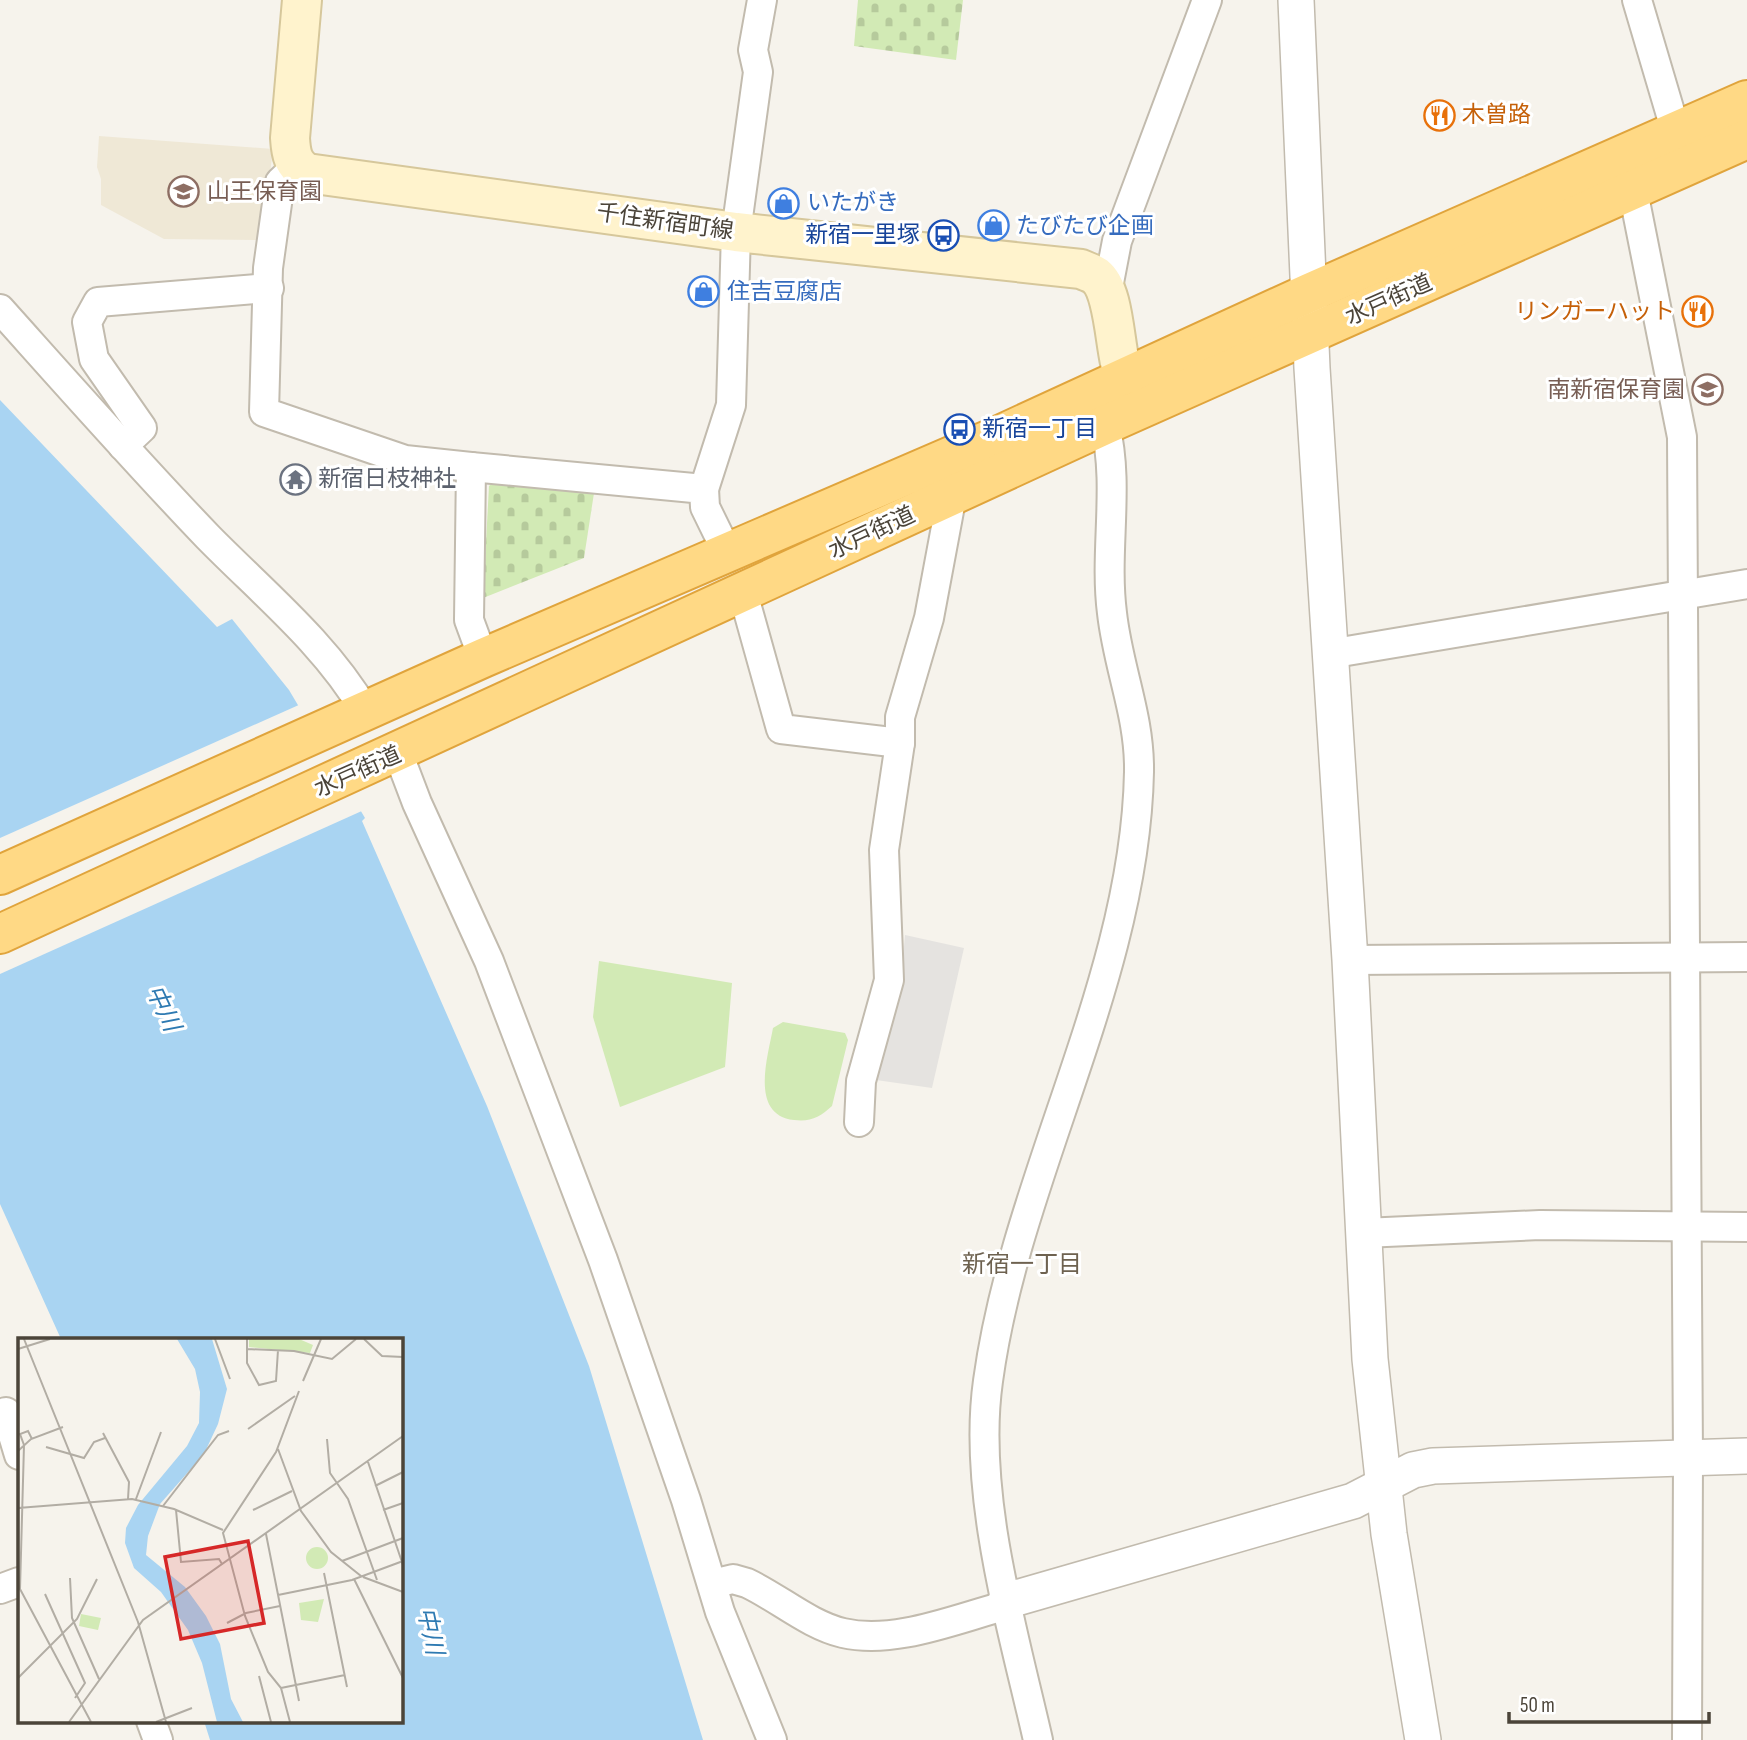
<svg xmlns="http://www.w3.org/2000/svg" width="1747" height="1740" font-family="'Sofia Sans Condensed','Noto Sans JP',sans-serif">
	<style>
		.education { fill: #efe8d6 }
		.green { fill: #d2eab5 }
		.cemetery { fill: url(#cemetery-stones) }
		.parking { fill: #e5e3e0 }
		.water { fill: #a9d4f2 }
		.pier { fill: #f6f3ec }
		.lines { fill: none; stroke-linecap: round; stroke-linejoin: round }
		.minor-casing { stroke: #c2bbae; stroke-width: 32 }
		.tertiary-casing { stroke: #c2bbae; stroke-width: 38 }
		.secondary-casing { stroke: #d6c79b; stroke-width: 42 }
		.trunk-casing { stroke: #e0a43c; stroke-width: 42 }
		.minor { stroke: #fff; stroke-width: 28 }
		.tertiary { stroke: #fff; stroke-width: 35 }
		.secondary { stroke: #fff3cd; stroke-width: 38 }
		.trunk { stroke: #ffd985; stroke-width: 38 }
		.labels { text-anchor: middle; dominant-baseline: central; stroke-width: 6; stroke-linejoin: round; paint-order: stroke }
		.food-label { font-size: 23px; fill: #c56008; stroke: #fff; text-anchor: start }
		.education-label { font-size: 23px; fill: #785e54; stroke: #fff; text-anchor: start }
		.shop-label { font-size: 23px; fill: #366cbe; stroke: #fff; text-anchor: start }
		.street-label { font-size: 23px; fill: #4b4439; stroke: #fff }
		.transit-label { font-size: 23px; fill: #164399; stroke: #fff; text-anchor: end }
		.worship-label { font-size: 23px; fill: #5b616d; stroke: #fff; text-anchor: start }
		.water-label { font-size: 24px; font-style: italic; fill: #2e7ab2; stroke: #fff }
		.neighbourhood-label { font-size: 24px; fill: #6e6250; stroke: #fff }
		.inset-road { fill: none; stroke: #b2ada4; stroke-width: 2 }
		.view { fill: #d62828; fill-opacity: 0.15; stroke: #d62828; stroke-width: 3.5 }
		.inset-edge { fill: none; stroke: #4b4439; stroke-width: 3.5 }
	</style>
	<defs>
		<pattern id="cemetery-stones" width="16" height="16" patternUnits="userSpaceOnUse" patternTransform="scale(1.75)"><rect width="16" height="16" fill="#d2eab5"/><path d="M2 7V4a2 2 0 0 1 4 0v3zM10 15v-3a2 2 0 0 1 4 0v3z" fill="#b6ca9c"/></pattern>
	</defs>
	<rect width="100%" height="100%" fill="#f6f3ec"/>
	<!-- education -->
	<path class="education" d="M99 136 273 149 262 240 164 239 101 205V179L97 167Z"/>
	<!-- green -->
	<g class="green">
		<path d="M599 961 732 983 725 1067 620 1107 593 1017Z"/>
		<path d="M783 1022 845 1033 848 1040 832 1106C820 1117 811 1122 794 1120 749 1115 768 1056 773 1028Z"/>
	</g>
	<!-- cemetery -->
	<g class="cemetery">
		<path d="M858 0H963L956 60 854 46Z"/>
		<path d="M496 480 594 493 584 558 483 598 489 486Z"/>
	</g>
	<!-- parking -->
	<path class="parking" d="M905 935 964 948 932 1088 876 1080 901 981Z"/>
	<!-- water -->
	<path class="water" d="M0 400 217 627 232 619 289 690 365 818 362 821 487 1106 589 1366 703 1740H210L204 1721H401V1339H61L0 1204Z"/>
	<!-- pier -->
	<path class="pier" d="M301 704 364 810 0 974V838Z"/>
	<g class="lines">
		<defs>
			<g id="minor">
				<path d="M1637 0 1676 132"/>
				<path d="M297 166 280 182 268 268 264 412 405 460 471 467 469 620 483 658"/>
				<path d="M1633 191 1682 437 1688 1458 1687 1740"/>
				<path d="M1107 293 1117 241 1207 0"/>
				<path d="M0 309C69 386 137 463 208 537 262 592 326 644 365 711"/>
				<path d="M123 446 142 428 94 359 87 322 98 302 269 288"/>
				<path d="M471 467 704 489 705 507 728 554"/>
				<path d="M704 489 731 405 736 232 758 72 753 50 762 0"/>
				<path d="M743 593 781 729 900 743"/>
				<path d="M1329 654 1747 584"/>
				<path d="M398 753 417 803 489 961 603 1260 686 1500 720 1612 772 1740"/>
				<path d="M1350 960 1747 957"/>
				<path d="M859 1122 861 1081 889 980 884 850 900 743V717L929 618 952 495"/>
				<path d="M1364 1233 1540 1225 1747 1227"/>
				<path d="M6 1412 19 1455"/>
				<path d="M712 1584 733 1579 747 1583C779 1598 809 1625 843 1633 896 1645 957 1618 1008 1605"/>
				<path d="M0 1589 19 1582"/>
				<path d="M151 1721 158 1740"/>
				<path d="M1038 1740C1013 1630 972 1494 988 1381 1016 1175 1135 981 1139 772 1140 716 1118 668 1112 613 1104 551 1120 486 1105 425"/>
			</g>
			<g id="tertiary">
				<path d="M1296 0 1312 368 1350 960 1370 1359 1389 1534 1423 1740"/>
				<path d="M1006 1601 1353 1501 1413 1470 1433 1466 1747 1456"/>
			</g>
			<path id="secondary" d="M302 0 290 138C291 155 293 164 307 173L736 232 1081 269C1085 271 1092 273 1096 276 1116 292 1114 353 1124 378"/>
			<g id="trunk">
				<path d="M0 875 483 658 993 438 1309 293 1747 100"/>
				<path d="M0 934 1105 425 1747 139"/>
			</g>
		</defs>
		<!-- minor casing -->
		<use href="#minor" class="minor-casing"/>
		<!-- tertiary casing -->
		<use href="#tertiary" class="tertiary-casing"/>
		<!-- secondary casing -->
		<use href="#secondary" class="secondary-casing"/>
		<!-- trunk casing -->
		<use href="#trunk" class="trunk-casing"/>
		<!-- minor -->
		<use href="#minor" class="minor"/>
		<!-- tertiary -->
		<use href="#tertiary" class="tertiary"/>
		<!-- secondary -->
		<use href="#secondary" class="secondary"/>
		<!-- trunk -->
		<use href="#trunk" class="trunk"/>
	</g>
	<!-- icons -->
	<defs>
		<symbol id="restaurant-ring" viewBox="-11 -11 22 22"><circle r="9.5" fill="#fff" stroke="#e8710a" stroke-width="1.5"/><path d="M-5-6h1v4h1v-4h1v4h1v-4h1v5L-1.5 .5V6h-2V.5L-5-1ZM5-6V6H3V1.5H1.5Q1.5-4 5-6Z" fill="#e8710a"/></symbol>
		<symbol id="school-ring" viewBox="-11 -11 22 22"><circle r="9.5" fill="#fff" stroke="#8d6e63" stroke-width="1.5"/><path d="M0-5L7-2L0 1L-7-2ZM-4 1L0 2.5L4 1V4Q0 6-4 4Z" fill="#8d6e63"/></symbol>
		<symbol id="shop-ring" viewBox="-11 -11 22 22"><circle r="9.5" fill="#fff" stroke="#3f7fe0" stroke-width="1.5"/><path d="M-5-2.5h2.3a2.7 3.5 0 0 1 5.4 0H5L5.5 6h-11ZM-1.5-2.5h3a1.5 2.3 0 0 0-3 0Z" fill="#3f7fe0"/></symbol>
		<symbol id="bus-ring" viewBox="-11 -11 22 22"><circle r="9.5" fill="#fff" stroke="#1a4fb4" stroke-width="1.5"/><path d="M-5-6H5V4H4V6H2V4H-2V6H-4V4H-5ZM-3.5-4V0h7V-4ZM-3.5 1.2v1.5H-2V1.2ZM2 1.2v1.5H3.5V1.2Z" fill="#1a4fb4"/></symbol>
		<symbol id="temple-ring" viewBox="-11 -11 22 22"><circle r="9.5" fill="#fff" stroke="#6b7280" stroke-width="1.5"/><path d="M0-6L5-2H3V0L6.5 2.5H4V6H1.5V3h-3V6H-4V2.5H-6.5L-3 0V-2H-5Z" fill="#6b7280"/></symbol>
	</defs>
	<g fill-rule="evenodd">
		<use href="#restaurant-ring" x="1422" y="98" width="35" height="35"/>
		<use href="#school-ring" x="166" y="174" width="35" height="35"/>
		<use href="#shop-ring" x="766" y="186" width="35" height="35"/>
		<use href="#shop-ring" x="976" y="208" width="35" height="35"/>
		<use href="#bus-ring" x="926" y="218" width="35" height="35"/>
		<use href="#shop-ring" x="686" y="274" width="35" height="35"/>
		<use href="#restaurant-ring" x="1680" y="294" width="35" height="35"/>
		<use href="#school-ring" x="1690" y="372" width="35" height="35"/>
		<use href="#bus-ring" x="942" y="412" width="35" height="35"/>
		<use href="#temple-ring" x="278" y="462" width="35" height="35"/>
	</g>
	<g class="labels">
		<!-- food labels -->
		<g class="food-label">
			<text x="1462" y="115">木曽路</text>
			<text x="1675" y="312" text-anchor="end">リンガーハット</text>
		</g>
		<!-- education labels -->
		<g class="education-label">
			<text x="207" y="192">山王保育園</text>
			<text x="1685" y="390" text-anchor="end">南新宿保育園</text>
		</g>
		<!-- shop labels -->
		<g class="shop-label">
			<text x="807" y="203">いたがき</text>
			<text x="1016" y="226">たびたび企画</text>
			<text x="727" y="292">住吉豆腐店</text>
		</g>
		<!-- street labels -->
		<g class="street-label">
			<text transform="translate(665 222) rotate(8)">千住新宿町線</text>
			<text transform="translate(1389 300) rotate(-24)">水戸街道</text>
			<text transform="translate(872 533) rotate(-25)">水戸街道</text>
			<text transform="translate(358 772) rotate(-24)">水戸街道</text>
		</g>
		<!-- transit labels -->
		<g class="transit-label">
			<text x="920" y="235">新宿一里塚</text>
			<text x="982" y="429" text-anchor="start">新宿一丁目</text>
		</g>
		<!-- worship labels -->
		<g class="worship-label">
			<text x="318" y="479">新宿日枝神社</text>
		</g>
		<!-- water labels -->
		<g class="water-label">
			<text transform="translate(163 1008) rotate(65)">中川</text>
			<text transform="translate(430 1631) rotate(78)">中川</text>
		</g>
		<!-- neighbourhood labels -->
		<g class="neighbourhood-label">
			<text x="1022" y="1264">新宿一丁目</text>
		</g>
	</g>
	<!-- overview -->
	<g transform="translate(18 1338)">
		<rect width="385" height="385" fill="#f6f3ec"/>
		<path d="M231 1H281L295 7 292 15 231 9ZM288 220a11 11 0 1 1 22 0a11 11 0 1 1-22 0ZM306 261 300 284 283 282 281 265ZM63 276 83 280 80 292 61 288Z" fill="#d2eab5"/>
		<path d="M159 1H194L209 51 200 86 186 116 142 166 130 198 128 217 167 249 188 278 202 306 213 361 225 384H199L184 325 170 292 143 254 116 230 107 205 108 190 120 167 169 108 181 85 182 54 177 31Z" fill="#a9d4f2"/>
		<path class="inset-road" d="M6 1 120 284 148 384M197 1 212 41M229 1V25L241 47 258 43 260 12M346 1 364 18 385 19M0 11 32 1M229 11 276 13 314 21 338 1M285 43 303 1M230 91 277 58M85 95 111 144 110 161M309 101 312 135 330 161 359 242M6 107 2 251 73 384M6 107 2 96 10 93 14 101M28 109 66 120 76 104 87 100M260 111 283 173 313 214 343 238M0 113 13 101 45 89M350 124 385 227M357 148 385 134M118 161 143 94M145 168 200 97 211 93M0 170 114 161 156 171 205 192M158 172 163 224 201 221 204 226M235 172 274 153M365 172 385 165M248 196 281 363M324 223 385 200M306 235 329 349M345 239 385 254M52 240 54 280 81 341M336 241 385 340M27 256 67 345 57 360M260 257 334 242 385 223M209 285 228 275 262 268M241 338 253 384M0 340 59 281 79 241M263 350 327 337M51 384 125 282 385 98M138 384 174 370M272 384 263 350 250 334 227 278 205 195 258 114 281 53"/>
		<path class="view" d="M230 203 246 285 163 301 147 219Z"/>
		<rect width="385" height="385" class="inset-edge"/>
	</g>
	<!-- scale -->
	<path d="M1509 1712v10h200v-10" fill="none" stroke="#4b4439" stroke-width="3.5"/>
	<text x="1520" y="1712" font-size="21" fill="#4b4439" stroke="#ffffff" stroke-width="5" paint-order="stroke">50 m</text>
</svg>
